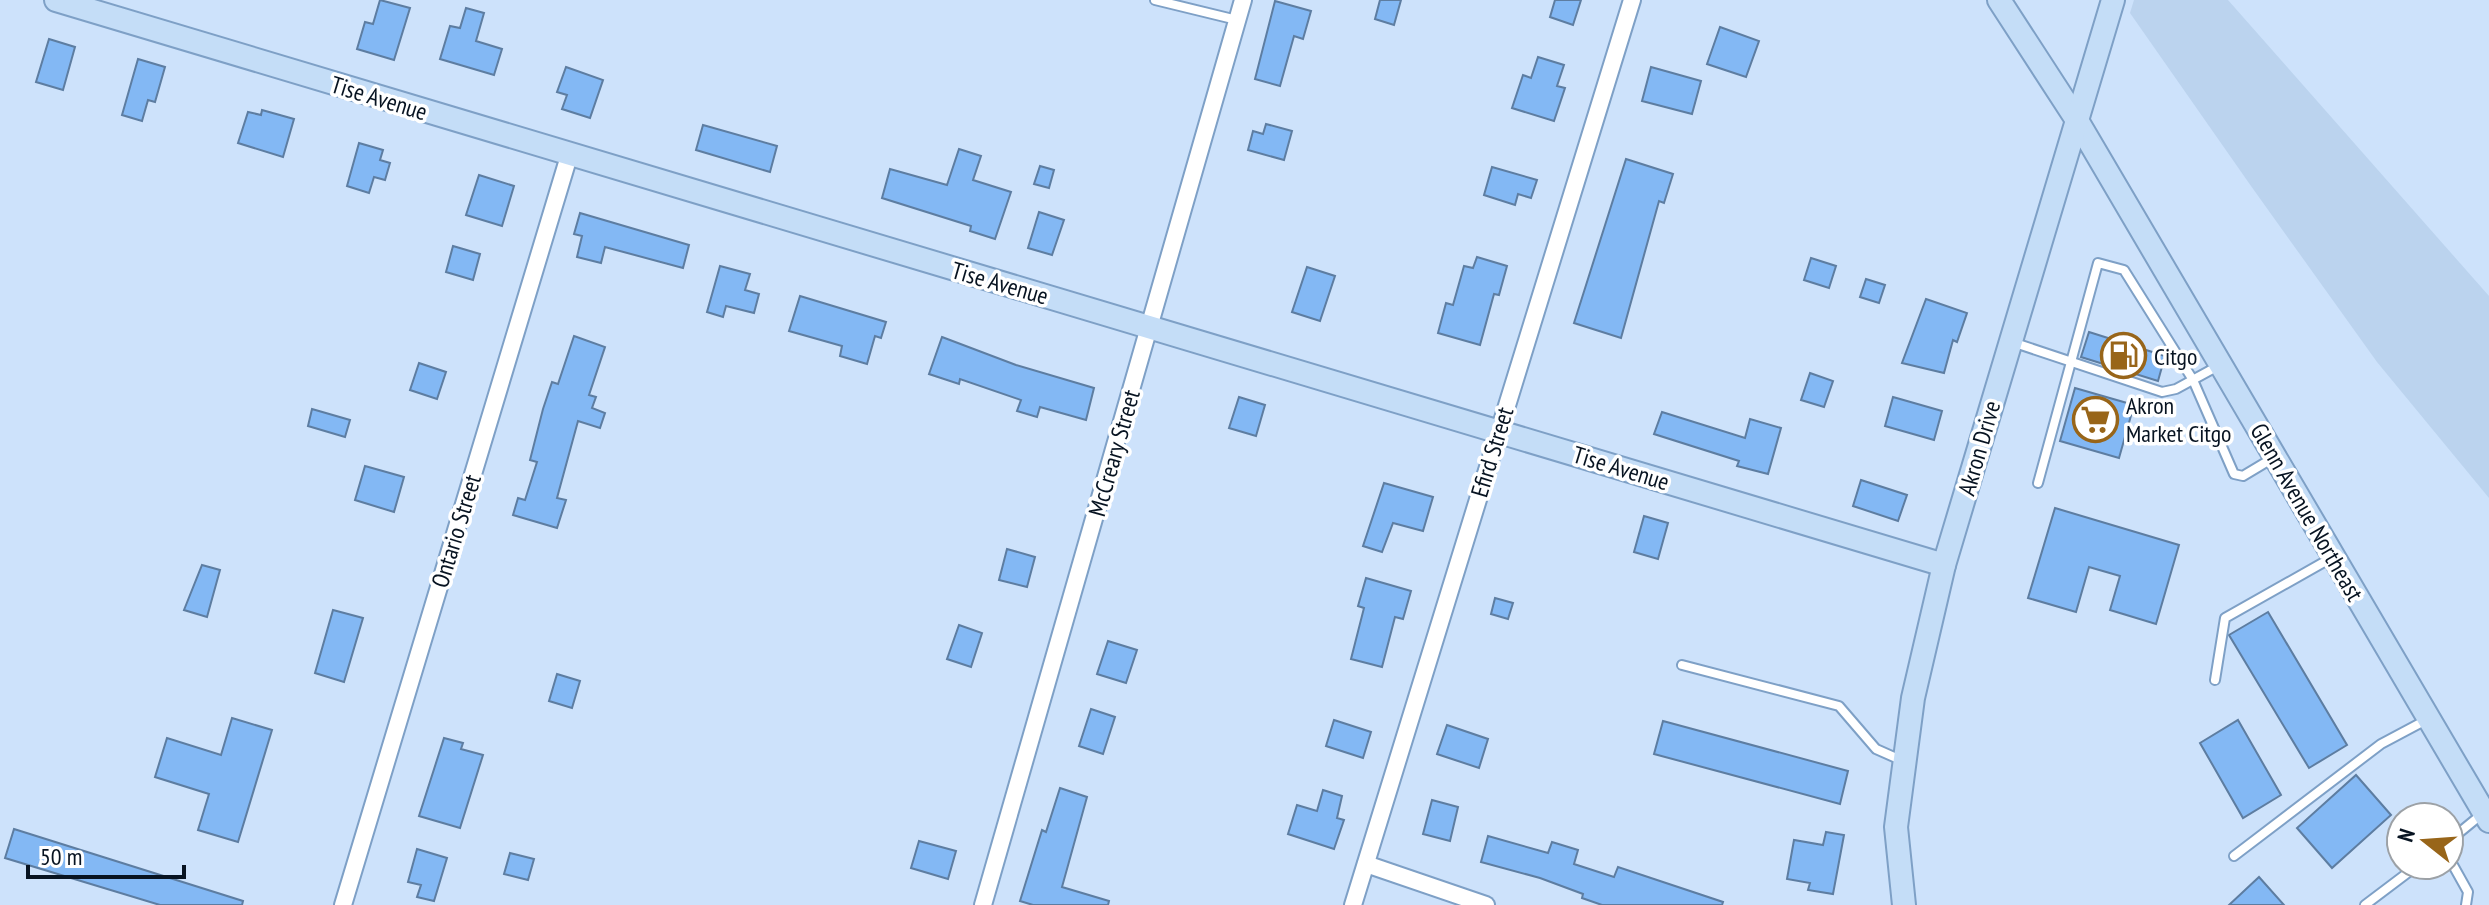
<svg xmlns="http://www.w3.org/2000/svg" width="2489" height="905" font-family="'PT Sans Narrow',sans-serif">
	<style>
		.built { fill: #bbd3ee }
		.building { fill: #83b8f4; stroke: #5d7da1; stroke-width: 2 }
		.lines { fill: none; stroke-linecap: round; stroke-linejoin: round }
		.lane-casing { stroke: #7ea0c6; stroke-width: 12 }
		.street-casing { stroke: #7ea0c6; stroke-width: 20 }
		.secondary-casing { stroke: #7ea0c6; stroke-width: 26 }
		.lane { stroke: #fff; stroke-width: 8 }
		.street { stroke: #fff; stroke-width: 16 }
		.secondary { stroke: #c4ddf7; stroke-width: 22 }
		.labels { text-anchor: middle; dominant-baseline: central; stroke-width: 7; stroke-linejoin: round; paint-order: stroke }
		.street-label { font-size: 24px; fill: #071321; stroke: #fff }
		.poi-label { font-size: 24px; fill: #071321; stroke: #fff; text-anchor: start }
	</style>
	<rect width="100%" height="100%" fill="#cde2fb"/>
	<!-- built -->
	<path class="built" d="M2134 0H2228L2489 296V498L2377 362 2251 186 2130 13Z"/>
	<!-- building -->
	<g class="building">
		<path d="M380 0 410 8 394 60 357 49 365 22 373 24Z"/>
		<path d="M1380 0H1401L1394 25 1375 19Z"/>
		<path d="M1555 0H1581L1573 25 1550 17Z"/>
		<path d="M1275 1 1311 11 1303 39 1294 36 1280 86 1255 79Z"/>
		<path d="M466 8 484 13 476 41 502 49 494 75 440 59 450 26 460 28Z"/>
		<path d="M1720 27 1759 41 1746 77 1707 64Z"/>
		<path d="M49 39 75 47 63 90 36 82Z"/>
		<path d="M1538 57 1564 65 1557 86 1565 88 1554 121 1512 108 1523 75 1531 78Z"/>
		<path d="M138 59 165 67 155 102 148 100 142 121 122 115Z"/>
		<path d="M566 67 603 80 590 118 562 109 567 95 557 92Z"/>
		<path d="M1651 67 1701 81 1692 114 1642 101Z"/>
		<path d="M262 110 294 119 283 157 238 143 248 112 261 115Z"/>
		<path d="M1266 124 1292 131 1284 160 1248 150 1253 131 1263 134Z"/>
		<path d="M703 125 777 146 770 172 696 150Z"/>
		<path d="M359 143 383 150 380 160 390 163 385 180 374 177 369 193 347 186Z"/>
		<path d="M959 149 981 156 973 180 1011 192 995 239 970 231 971 226 882 198 890 169 947 185Z"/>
		<path d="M1626 159 1673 174 1664 203 1659 201 1621 338 1574 323Z"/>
		<path d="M1040 166 1054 170 1049 188 1034 184Z"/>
		<path d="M1492 167 1537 180 1531 198 1518 194 1515 205 1484 195Z"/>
		<path d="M479 175 514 186 502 226 466 215Z"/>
		<path d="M1039 212 1064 220 1052 255 1028 248Z"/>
		<path d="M580 213 689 245 683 268 605 247 601 263 577 257 582 236 574 234Z"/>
		<path d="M453 246 480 254 473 280 446 272Z"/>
		<path d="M1477 257 1507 266 1499 295 1494 294 1480 345 1438 333 1446 303 1453 305 1464 266 1473 268Z"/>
		<path d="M1811 258 1836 266 1829 288 1804 280Z"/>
		<path d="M720 266 750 274 745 290 759 294 754 313 726 306 723 317 707 312Z"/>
		<path d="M1307 267 1335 276 1320 321 1292 312Z"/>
		<path d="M1866 279 1885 285 1879 303 1860 297Z"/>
		<path d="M800 296 886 322 881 338 875 336 867 364 840 356 842 346 789 331Z"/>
		<path d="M1926 299 1967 313 1957 342 1953 340 1944 373 1902 363Z"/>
		<path d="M2089 332 2165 356 2158 381 2081 357Z"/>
		<path d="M574 336 605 347 589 395 596 397 592 408 605 413 600 428 578 421 557 498 566 500 557 528 513 515 518 498 525 500 537 462 530 460 543 409 552 382 558 384Z"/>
		<path d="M942 337 1016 365 1094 388 1086 420 1040 407 1037 417 1017 411 1021 400 960 379 959 384 929 374Z"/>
		<path d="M419 363 446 372 437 399 410 390Z"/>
		<path d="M1810 373 1833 381 1824 407 1801 400Z"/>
		<path d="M2075 388 2134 405 2119 458 2060 441Z"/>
		<path d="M1239 397 1265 405 1256 436 1229 428Z"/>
		<path d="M1893 397 1942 411 1934 440 1885 426Z"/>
		<path d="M312 409 350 420 345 437 308 426Z"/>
		<path d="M1662 412 1745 438 1750 419 1781 428 1768 474 1737 466 1739 461 1654 434Z"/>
		<path d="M365 466 404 477 394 512 355 500Z"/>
		<path d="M1861 480 1907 495 1898 521 1853 506Z"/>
		<path d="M1384 483 1433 497 1423 531 1393 523 1382 552 1363 546Z"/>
		<path d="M2055 508 2179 545 2156 624 2110 610 2120 576 2089 567 2076 612 2028 598Z"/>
		<path d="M1644 516 1668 523 1658 559 1634 552Z"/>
		<path d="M1007 549 1035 557 1027 587 999 580Z"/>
		<path d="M202 565 220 570 207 617 184 610Z"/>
		<path d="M1366 578 1411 591 1403 619 1395 617 1382 667 1351 659 1364 608 1358 606Z"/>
		<path d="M1495 598 1513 603 1508 619 1491 614Z"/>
		<path d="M333 610 363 618 344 682 315 673Z"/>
		<path d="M2268 612 2347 745 2309 768 2229 635Z"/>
		<path d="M959 625 982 633 971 667 947 659Z"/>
		<path d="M1108 641 1137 650 1126 683 1097 674Z"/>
		<path d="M557 674 580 681 572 708 549 701Z"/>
		<path d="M1091 709 1115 717 1103 754 1079 746Z"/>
		<path d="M232 718 272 730 238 842 198 830 209 794 155 777 167 738 221 755Z"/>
		<path d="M1334 720 1371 732 1363 758 1326 746Z"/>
		<path d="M2238 720 2281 795 2243 818 2200 743Z"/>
		<path d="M1663 721 1848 771 1840 804 1654 754Z"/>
		<path d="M1447 725 1488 739 1479 768 1437 754Z"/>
		<path d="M444 738 463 743 461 749 483 755 460 828 419 816Z"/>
		<path d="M2356 775 2391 815 2332 868 2297 828Z"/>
		<path d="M1060 788 1087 797 1062 887 1109 901 1108 905H1033L1020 901 1042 830 1046 832Z"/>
		<path d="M1323 790 1342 796 1337 818 1344 820 1334 849 1288 834 1297 805 1317 811Z"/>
		<path d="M1432 800 1458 807 1450 841 1423 834Z"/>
		<path d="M14 829 243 901 242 905H160L5 858Z"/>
		<path d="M1826 832 1844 835 1833 894 1808 890 1810 883 1787 879 1794 840 1823 845Z"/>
		<path d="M1488 836 1548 853 1552 842 1578 850 1574 864 1614 877 1618 867 1723 902 1722 905H1602L1582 898 1583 894 1540 878 1481 862Z"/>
		<path d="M919 841 956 851 948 879 911 868Z"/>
		<path d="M417 849 447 858 434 901 417 897 421 885 408 882Z"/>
		<path d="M510 853 534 859 528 880 504 874Z"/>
		<path d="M2259 877 2284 905H2229Z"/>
	</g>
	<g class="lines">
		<defs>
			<g id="lane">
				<path d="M1155 0 1237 20"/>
				<path d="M2012 342 2162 392 2176 389 2220 365"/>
				<path d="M2038 483 2098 263 2124 270 2193 380 2234 474 2243 476 2273 458"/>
				<path d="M1682 665 1839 706 1876 749 1903 761"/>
				<path d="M2215 680 2225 618 2333 557"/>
				<path d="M2449 841 2482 814"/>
				<path d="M2234 856 2381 744 2428 719"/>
				<path d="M2449 858 2468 892 2466 905"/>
				<path d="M2365 905 2418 865"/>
			</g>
			<g id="street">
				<path d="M1366 864 1486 905"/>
				<path d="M343 905 569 156"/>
				<path d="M983 905 1243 0"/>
				<path d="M1353 905 1632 0"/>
			</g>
			<g id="secondary">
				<path d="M56 0 1944 565"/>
				<path d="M1999 0 2075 117 2489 821"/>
				<path d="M1904 905 1896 827 1913 698 1944 565 2113 0"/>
			</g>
		</defs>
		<!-- lane casing -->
		<use href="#lane" class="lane-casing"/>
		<!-- street casing -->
		<use href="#street" class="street-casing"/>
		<!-- secondary casing -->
		<use href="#secondary" class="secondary-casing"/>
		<!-- lane -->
		<use href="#lane" class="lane"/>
		<!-- street -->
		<use href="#street" class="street"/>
		<!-- secondary -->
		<use href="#secondary" class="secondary"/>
	</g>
	<!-- icons -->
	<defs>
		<symbol id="fuel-ring" viewBox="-11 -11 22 22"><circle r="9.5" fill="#fff" stroke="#986519" stroke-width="1.5"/><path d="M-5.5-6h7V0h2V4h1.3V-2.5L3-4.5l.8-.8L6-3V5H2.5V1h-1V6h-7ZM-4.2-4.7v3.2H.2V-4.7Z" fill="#986519"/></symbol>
		<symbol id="supermarket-ring" viewBox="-11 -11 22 22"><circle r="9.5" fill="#fff" stroke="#986519" stroke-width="1.5"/><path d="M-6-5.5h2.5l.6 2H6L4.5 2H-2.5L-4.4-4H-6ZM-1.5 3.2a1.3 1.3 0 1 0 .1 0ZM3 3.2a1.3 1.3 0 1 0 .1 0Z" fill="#986519"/></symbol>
	</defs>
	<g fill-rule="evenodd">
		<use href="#fuel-ring" x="2098" y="330" width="51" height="51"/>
		<use href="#supermarket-ring" x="2070" y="394" width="51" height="51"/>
	</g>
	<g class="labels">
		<!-- street labels -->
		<g class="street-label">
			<text transform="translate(379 98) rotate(17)">Tise Avenue</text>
			<text transform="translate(1000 283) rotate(16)">Tise Avenue</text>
			<text transform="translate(1979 448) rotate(-74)">Akron Drive</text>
			<text transform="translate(1492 452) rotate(-73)">Efird Street</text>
			<text transform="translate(1114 453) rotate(-74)">McCreary Street</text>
			<text transform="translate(1621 468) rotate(17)">Tise Avenue</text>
			<text transform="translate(2307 512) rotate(60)">Glenn Avenue Northeast</text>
			<text transform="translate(456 531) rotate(-73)">Ontario Street</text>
		</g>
		<!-- poi labels -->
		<g class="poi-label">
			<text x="2154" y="356">Citgo</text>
			<text x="2126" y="405">Akron<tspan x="2126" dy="28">Market Citgo</tspan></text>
		</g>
	</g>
	<!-- north arrow -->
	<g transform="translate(2425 841) rotate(287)"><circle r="38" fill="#ffffff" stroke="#9ca1a6" stroke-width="2"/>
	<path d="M0-6L14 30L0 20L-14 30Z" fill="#986519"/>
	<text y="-12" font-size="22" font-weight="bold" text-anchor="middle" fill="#071321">N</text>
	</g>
	<!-- scale -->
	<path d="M28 865v12h156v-12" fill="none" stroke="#071321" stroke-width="4"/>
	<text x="40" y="865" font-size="24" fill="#071321" stroke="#ffffff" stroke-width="6" paint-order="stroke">50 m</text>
</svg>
